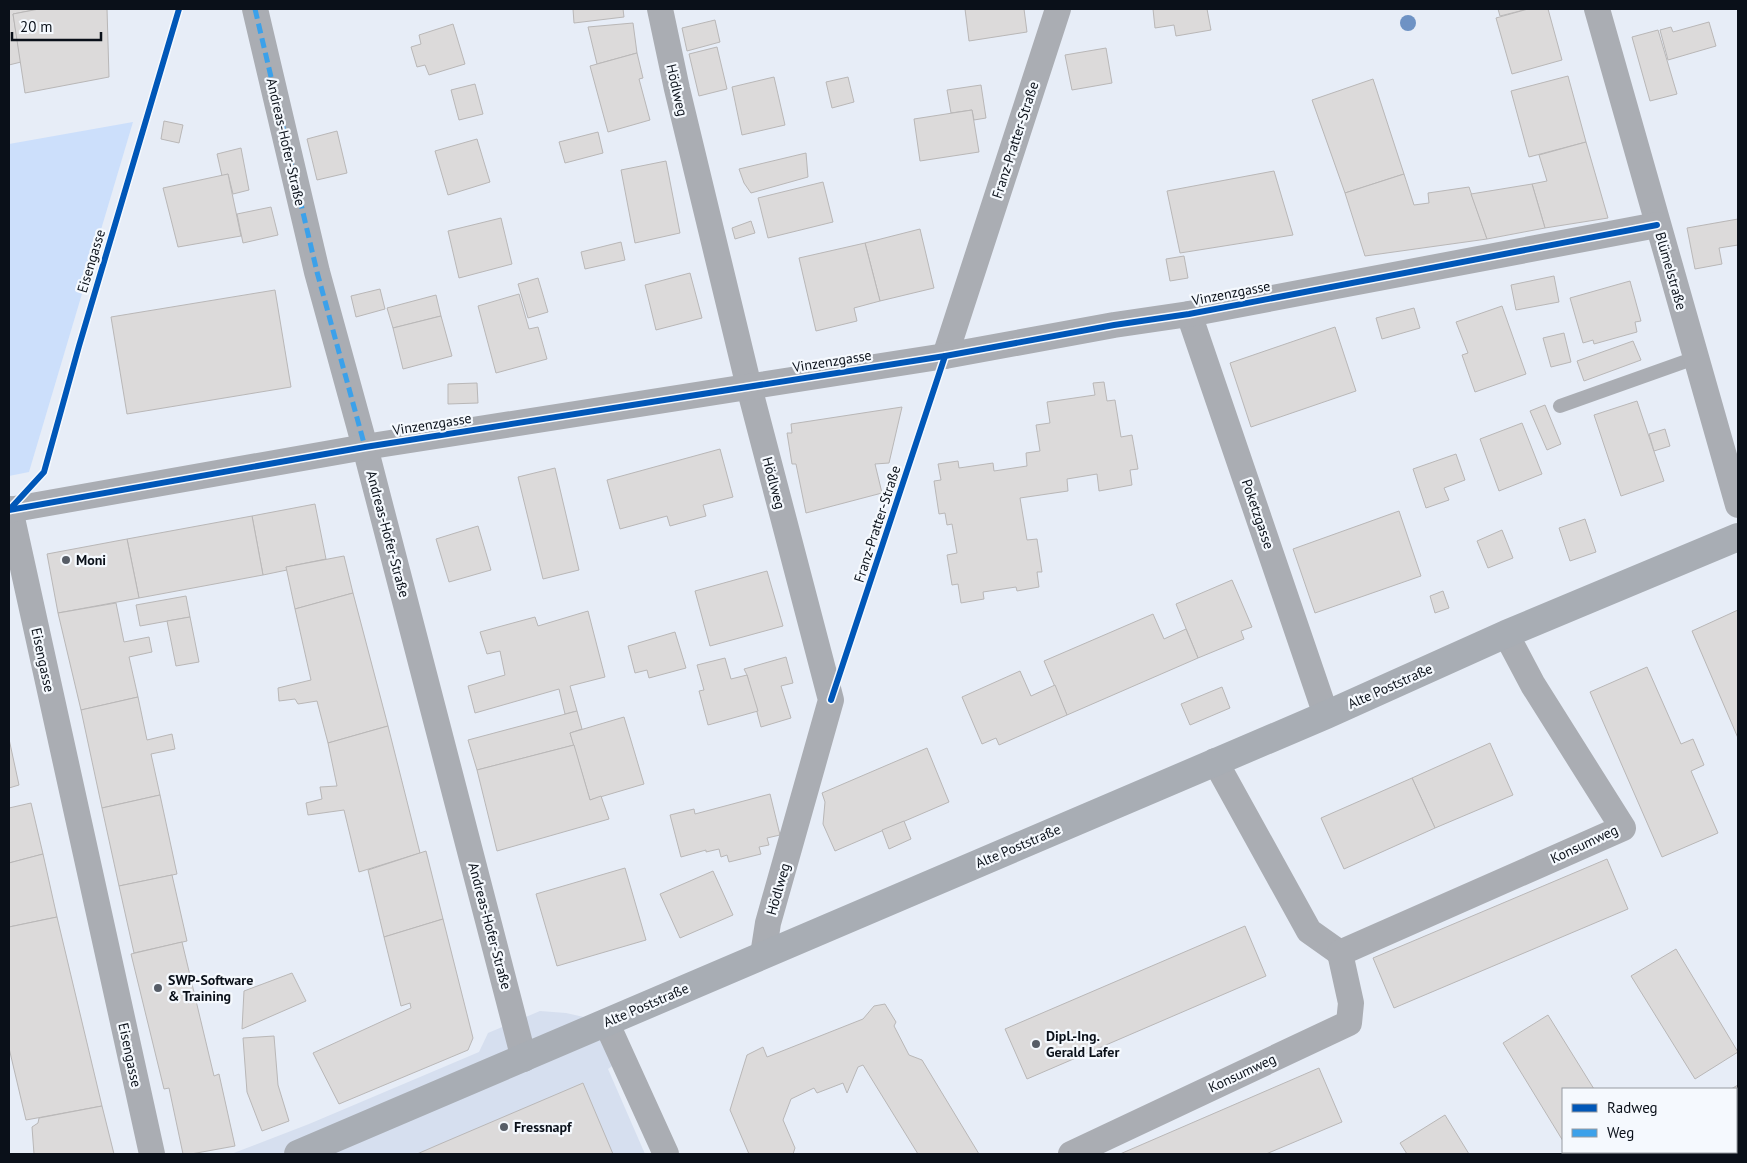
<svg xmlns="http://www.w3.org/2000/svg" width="1747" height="1163" font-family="'PT Sans',sans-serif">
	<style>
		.built { fill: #d6dfef }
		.green { fill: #ccdffb }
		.building { fill: #dcdada; stroke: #b9b7b7 }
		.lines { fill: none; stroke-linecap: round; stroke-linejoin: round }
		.service { stroke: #aaadb3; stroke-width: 14 }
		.minor { stroke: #aaadb3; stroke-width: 26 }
		.secondary { stroke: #a8adb4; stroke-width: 28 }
		.quiet { stroke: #3ca1ea; stroke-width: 5; stroke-dasharray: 10 5; stroke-linecap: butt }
		.cycleway-casing { stroke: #f5f9fe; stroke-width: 9 }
		.cycleway { stroke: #0057b8; stroke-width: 6 }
		.tree { fill: #6e92c4 }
		.poi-dot { fill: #575d67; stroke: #f5f9fe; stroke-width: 2 }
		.labels { text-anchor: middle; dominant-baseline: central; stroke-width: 4.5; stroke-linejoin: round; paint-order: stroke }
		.street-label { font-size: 14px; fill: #0a1019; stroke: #f5f9fe }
		.poi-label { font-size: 14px; font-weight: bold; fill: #0a1019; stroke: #f5f9fe; text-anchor: start }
	</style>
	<rect width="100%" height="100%" fill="#e7edf7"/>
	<!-- built -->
	<path class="built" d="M540 1011 566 1013 606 1022 623 1058 608 1069 645 1154H231L309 1124 479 1052 488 1033Z"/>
	<!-- green -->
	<path class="green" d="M133 122 29 472 9 476V144Z"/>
	<!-- building -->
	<g class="building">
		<path d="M9 9H39L13 14 21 62 9 65Z"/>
		<path d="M39 9H107L109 77 25 93 13 14Z"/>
		<path d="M573 9H623L624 17 574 23Z"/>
		<path d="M965 9H1024L1027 32 969 41Z"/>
		<path d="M1153 9H1207L1211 30 1176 36 1174 25 1155 28Z"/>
		<path d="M1498 9H1528L1500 16Z"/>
		<path d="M1528 9H1548L1562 60 1512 74 1496 18Z"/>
		<path d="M715 20 720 42 687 51 682 28Z"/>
		<path d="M1709 22 1716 46 1668 60 1660 30 1671 27 1673 32Z"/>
		<path d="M633 23 637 53 597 64 588 27Z"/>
		<path d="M453 24 465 64 429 75 425 65 417 67 411 47 421 44 419 35Z"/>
		<path d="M1658 30 1677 94 1650 101 1632 37Z"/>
		<path d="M717 47 727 89 699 96 689 54Z"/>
		<path d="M1106 48 1112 83 1072 90 1065 55Z"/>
		<path d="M637 53 643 78 639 79 650 120 608 132 590 66Z"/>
		<path d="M1568 76 1586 142 1529 157 1511 91Z"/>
		<path d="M774 77 785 125 742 135 732 87Z"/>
		<path d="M848 77 854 102 832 108 826 82Z"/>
		<path d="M1373 79 1404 174 1345 193 1312 100Z"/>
		<path d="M475 84 483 114 459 120 451 90Z"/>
		<path d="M981 85 986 118 974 120 972 110 951 113 947 90Z"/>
		<path d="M972 110 979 152 920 161 914 119Z"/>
		<path d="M164 121 183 125 179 143 161 139Z"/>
		<path d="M337 131 347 173 317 180 307 139Z"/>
		<path d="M598 132 603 153 565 163 559 142Z"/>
		<path d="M477 139 490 182 448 195 435 151Z"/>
		<path d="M1586 142 1608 218 1545 228 1532 184 1547 181 1539 155Z"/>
		<path d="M241 148 249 190 233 194 228 174 222 176 217 154Z"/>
		<path d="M806 153 808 177 751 193 744 183 739 169Z"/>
		<path d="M666 161 680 233 635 243 621 170Z"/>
		<path d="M1274 171 1293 235 1180 253 1167 191Z"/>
		<path d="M228 174 241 236 178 247 163 188Z"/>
		<path d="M1404 174 1414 205 1429 203 1428 193 1469 187 1487 239 1365 256 1345 193Z"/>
		<path d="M823 182 833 222 768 238 758 198Z"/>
		<path d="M1532 184 1545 228 1487 239 1471 194Z"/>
		<path d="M271 207 278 235 243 243 237 214Z"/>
		<path d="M501 218 512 264 459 278 448 231Z"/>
		<path d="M1738 219V245L1719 248 1722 264 1695 269 1687 228Z"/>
		<path d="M751 221 755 233 735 239 732 228Z"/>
		<path d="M920 229 934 288 880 301 865 243Z"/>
		<path d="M621 242 625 260 585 269 581 252Z"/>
		<path d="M865 243 880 301 854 308 857 321 816 331 799 258Z"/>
		<path d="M1184 256 1188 278 1170 281 1166 259Z"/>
		<path d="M690 273 702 318 656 330 645 285Z"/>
		<path d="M1554 276 1559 302 1516 310 1511 285Z"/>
		<path d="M538 278 548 312 528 318 518 284Z"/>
		<path d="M1630 281 1641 321 1635 322 1637 332 1594 344 1593 340 1583 343 1570 298Z"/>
		<path d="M380 289 385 309 356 317 351 296Z"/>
		<path d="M275 290 291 387 127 414 111 317Z"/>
		<path d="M519 294 529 329 538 327 547 359 496 373 478 306Z"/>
		<path d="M436 295 441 316 393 328 387 308Z"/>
		<path d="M1502 306 1526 374 1475 392 1462 355 1468 353 1456 322Z"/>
		<path d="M1414 308 1420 328 1382 339 1376 318Z"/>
		<path d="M441 316 452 356 403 369 393 328Z"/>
		<path d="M1335 327 1356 391 1251 427 1230 363Z"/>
		<path d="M1564 333 1571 362 1551 367 1543 338Z"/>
		<path d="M1633 341 1641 360 1584 381 1577 361Z"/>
		<path d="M1104 382 1107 401 1115 400 1121 437 1132 435 1138 469 1130 470 1132 485 1099 491 1097 474 1067 479 1068 491 1020 498 1027 540 1037 539 1042 572H1037L1039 587 1017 591 1016 587 983 592 984 599 961 603 958 584 952 585 947 555 957 553 952 524 947 525 945 513 939 514 934 481 941 480 938 464 958 461 959 468 993 463 994 471 1027 466 1026 453 1040 451 1036 425 1050 423 1047 402 1095 395 1093 383Z"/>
		<path d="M477 383 478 403 448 404V384Z"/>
		<path d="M1637 401 1664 481 1621 496 1594 415Z"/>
		<path d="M1545 405 1561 444 1547 450 1530 411Z"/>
		<path d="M902 407 889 463 875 464 882 493 806 513 796 464H792L787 433H792L791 424Z"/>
		<path d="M1522 423 1542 474 1499 491 1480 439Z"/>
		<path d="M1665 429 1670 446 1654 451 1649 434Z"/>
		<path d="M720 449 733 497 703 505 706 516 670 526 667 516 620 529 607 480Z"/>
		<path d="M1456 454 1465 480 1444 488 1449 500 1426 508 1413 469Z"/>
		<path d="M555 468 579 570 543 579 518 477Z"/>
		<path d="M315 504 326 559 286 567 287 570 263 575 252 516Z"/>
		<path d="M1399 511 1421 576 1315 613 1293 549Z"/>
		<path d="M252 516 263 575 139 598 127 539Z"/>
		<path d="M1585 519 1596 552 1570 561 1559 528Z"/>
		<path d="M478 526 491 570 449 582 436 539Z"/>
		<path d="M1502 530 1513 558 1488 568 1477 541Z"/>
		<path d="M127 539 139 598 58 613 47 554Z"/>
		<path d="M344 556 353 593 295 609 286 567Z"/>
		<path d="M767 571 783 626 710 646 695 591Z"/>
		<path d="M1232 580 1252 627 1241 631 1244 639 1198 658 1176 604Z"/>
		<path d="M1443 591 1449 608 1435 613 1430 596Z"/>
		<path d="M353 593 388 726 328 743 317 701 298 704 295 699 279 701 278 688 311 680 295 609Z"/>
		<path d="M186 596 190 617 140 626 136 605Z"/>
		<path d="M116 603 124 642 149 637 152 652 129 657 138 697 81 710 58 613Z"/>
		<path d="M1738 610V738L1692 631Z"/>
		<path d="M588 611 605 677 570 686 577 711 565 714 559 689 475 713 468 686 505 675 500 651 487 654 480 632 535 617 538 626Z"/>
		<path d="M1153 614 1164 639 1186 629 1198 658 1067 715 1044 661Z"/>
		<path d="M190 617 199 662 176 666 167 621Z"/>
		<path d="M675 632 686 668 649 678 647 670 635 673 628 646Z"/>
		<path d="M786 657 793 683 781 686 791 718 761 727 747 675 744 669Z"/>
		<path d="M725 658 731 679 747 675 758 711 708 725 699 691 704 690 697 665Z"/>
		<path d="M1647 667 1681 744 1693 739 1704 765 1691 771 1718 833 1662 857 1590 692Z"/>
		<path d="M1020 671 1031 696 1055 685 1067 715 999 745 996 738 982 744 962 697Z"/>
		<path d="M1222 687 1230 708 1190 725 1181 704Z"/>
		<path d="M138 697 147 740 172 734 175 749 151 754 160 795 102 808 81 710Z"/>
		<path d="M577 711 582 729 570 733 574 745 477 770 468 740Z"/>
		<path d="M624 717 644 784 590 800 570 733Z"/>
		<path d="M388 726 420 853 359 872 344 810 308 815 306 803 322 799 320 787 337 786 328 743Z"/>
		<path d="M9 739 19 785 9 788Z"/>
		<path d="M1490 743 1513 795 1435 828 1412 778Z"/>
		<path d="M574 745 590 800 601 796 609 819 497 851 477 770Z"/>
		<path d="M927 748 949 802 835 851 823 824 825 802 822 793Z"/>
		<path d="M1412 778 1435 828 1344 869 1321 818Z"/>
		<path d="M770 794 780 835 767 838 769 845 759 847 761 854 729 862 727 855 721 857 719 849 706 852V850L681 857 670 815 694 809 695 814Z"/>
		<path d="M160 795 177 874 119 886 102 808Z"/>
		<path d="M31 803 43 854 9 863V808Z"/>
		<path d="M904 821 911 839 889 849 882 830Z"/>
		<path d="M426 851 443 919 384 937 368 870Z"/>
		<path d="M43 854 57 917 9 927V863Z"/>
		<path d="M1607 859 1628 909 1394 1008 1373 958Z"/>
		<path d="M625 868 646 940 557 966 536 894Z"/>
		<path d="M713 871 733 915 680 938 660 894Z"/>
		<path d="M172 875 187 941 134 953 119 886Z"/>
		<path d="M57 917 102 1106 26 1120 9 1048V927Z"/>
		<path d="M443 919 473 1038 468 1050 339 1104 313 1053 411 1008 410 1003 401 1006 384 937Z"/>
		<path d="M1245 926 1266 976 1027 1079 1005 1029Z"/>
		<path d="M182 942 214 1076 219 1074 235 1146 191 1154H183L169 1088 164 1089 131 954Z"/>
		<path d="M1676 949 1738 1052 1695 1079 1631 976Z"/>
		<path d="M292 973 306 1001 242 1029 244 991Z"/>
		<path d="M885 1004 896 1022 894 1026 909 1055 922 1060 979 1154H918L863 1065 858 1067 847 1093 843 1083 817 1093 814 1088 791 1099 783 1120 795 1148 793 1154H749L730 1110 747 1055 763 1047 767 1057 863 1019 874 1006Z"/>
		<path d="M1548 1015 1594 1089H1563V1141L1503 1043Z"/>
		<path d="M274 1036 278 1085 289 1121 262 1131 247 1092 243 1038Z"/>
		<path d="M1319 1068 1342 1122 1266 1154H1120Z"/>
		<path d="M583 1083 613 1154H417L440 1144Z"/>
		<path d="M1738 1085V1154H1729L1728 1152H1736V1089H1731Z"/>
		<path d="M102 1106 114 1154H34L32 1127 38 1123 39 1118Z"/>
		<path d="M1445 1115 1469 1154H1407L1400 1143Z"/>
	</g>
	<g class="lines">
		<!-- service -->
		<path class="service" d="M1560 406 1695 358"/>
		<!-- minor -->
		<g class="minor">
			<path d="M255 9 317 272 365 447 524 1059"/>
			<path d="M660 9 677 89 749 387 831 700 768 923 763 955"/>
			<path d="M1597 9 1738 505"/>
			<path d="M1189 314 1326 715"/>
			<path d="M945 356 1058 9"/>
			<path d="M10 509 152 1154"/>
			<path d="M9 510 365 447 945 356 1114 325 1189 314 1657 225"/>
			<path d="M1215 761 1309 931 1340 953"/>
			<path d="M606 1022 666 1154"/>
			<path d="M1071 1154 1349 1023 1351 1003 1340 953 1623 828 1533 685 1506 634"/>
		</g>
		<!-- secondary -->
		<path class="secondary" d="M298 1154 1326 715 1506 634 1738 537"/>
		<!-- quiet -->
		<path class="quiet" d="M255 9 317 272 365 447"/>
		<defs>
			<g id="cycleway">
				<path d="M10 509 44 472 79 346 179 9"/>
				<path d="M9 510 365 447 945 356 1114 325 1189 314 1657 225"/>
				<path d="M831 700 945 356"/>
			</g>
		</defs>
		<!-- cycleway casing -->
		<use href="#cycleway" class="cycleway-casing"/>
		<!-- cycleway -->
		<use href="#cycleway" class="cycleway"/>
	</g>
	<!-- trees -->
	<circle class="tree" cx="1408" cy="23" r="8"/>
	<!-- markers -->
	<g class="poi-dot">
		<circle cx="66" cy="560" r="5"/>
		<circle cx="158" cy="988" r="5"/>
		<circle cx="1036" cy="1044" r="5"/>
		<circle cx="504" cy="1127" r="5"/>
	</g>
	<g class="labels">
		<!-- street labels -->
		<g class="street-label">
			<text transform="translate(677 90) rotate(77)">Hödlweg</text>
			<text transform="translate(1015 140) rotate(-72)">Franz-Pratter-Straße</text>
			<text transform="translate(286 142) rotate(77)">Andreas-Hofer-Straße</text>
			<text transform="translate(91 261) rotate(-73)">Eisengasse</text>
			<text transform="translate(1671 271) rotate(74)">Blümelstraße</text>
			<text transform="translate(1231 293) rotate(-11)">Vinzenzgasse</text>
			<text transform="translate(832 361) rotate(-9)">Vinzenzgasse</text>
			<text transform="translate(432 424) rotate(-9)">Vinzenzgasse</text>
			<text transform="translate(774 483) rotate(75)">Hödlweg</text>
			<text transform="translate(1258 514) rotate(71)">Poketzgasse</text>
			<text transform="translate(877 524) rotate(-72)">Franz-Pratter-Straße</text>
			<text transform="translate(388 534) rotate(75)">Andreas-Hofer-Straße</text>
			<text transform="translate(43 660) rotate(78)">Eisengasse</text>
			<text transform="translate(1390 686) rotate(-24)">Alte Poststraße</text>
			<text transform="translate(1584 844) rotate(-25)">Konsumweg</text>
			<text transform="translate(1018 846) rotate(-23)">Alte Poststraße</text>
			<text transform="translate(778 889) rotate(-74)">Hödlweg</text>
			<text transform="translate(490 926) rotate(75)">Andreas-Hofer-Straße</text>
			<text transform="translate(646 1005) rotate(-23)">Alte Poststraße</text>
			<text transform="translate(130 1055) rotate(78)">Eisengasse</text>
			<text transform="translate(1242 1073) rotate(-25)">Konsumweg</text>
		</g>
		<!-- poi labels -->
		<g class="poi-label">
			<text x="76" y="560">Moni</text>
			<text x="168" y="980">SWP-Software<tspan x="168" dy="16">&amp; Training</tspan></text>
			<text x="1046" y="1036">Dipl.-Ing.<tspan x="1046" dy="16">Gerald Lafer</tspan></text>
			<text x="514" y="1127">Fressnapf</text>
		</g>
	</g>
	<!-- border -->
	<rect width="1747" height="1163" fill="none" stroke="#0a1019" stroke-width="20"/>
	<!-- legend -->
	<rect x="1562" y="1088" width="175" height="65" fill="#f5f9fe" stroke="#979ca2"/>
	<rect x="1572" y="1104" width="25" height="8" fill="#0057b8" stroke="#979ca2"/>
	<text x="1607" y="1113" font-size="15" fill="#0a1019">Radweg</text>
	<rect x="1572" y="1129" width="25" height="8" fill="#3ca1ea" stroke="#979ca2"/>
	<text x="1607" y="1138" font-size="15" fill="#0a1019">Weg</text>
	<!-- scale -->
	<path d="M12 32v8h89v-8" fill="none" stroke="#0a1019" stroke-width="2.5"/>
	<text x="20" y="32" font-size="15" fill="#0a1019" stroke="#f5f9fe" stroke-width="4" paint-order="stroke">20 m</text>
</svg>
